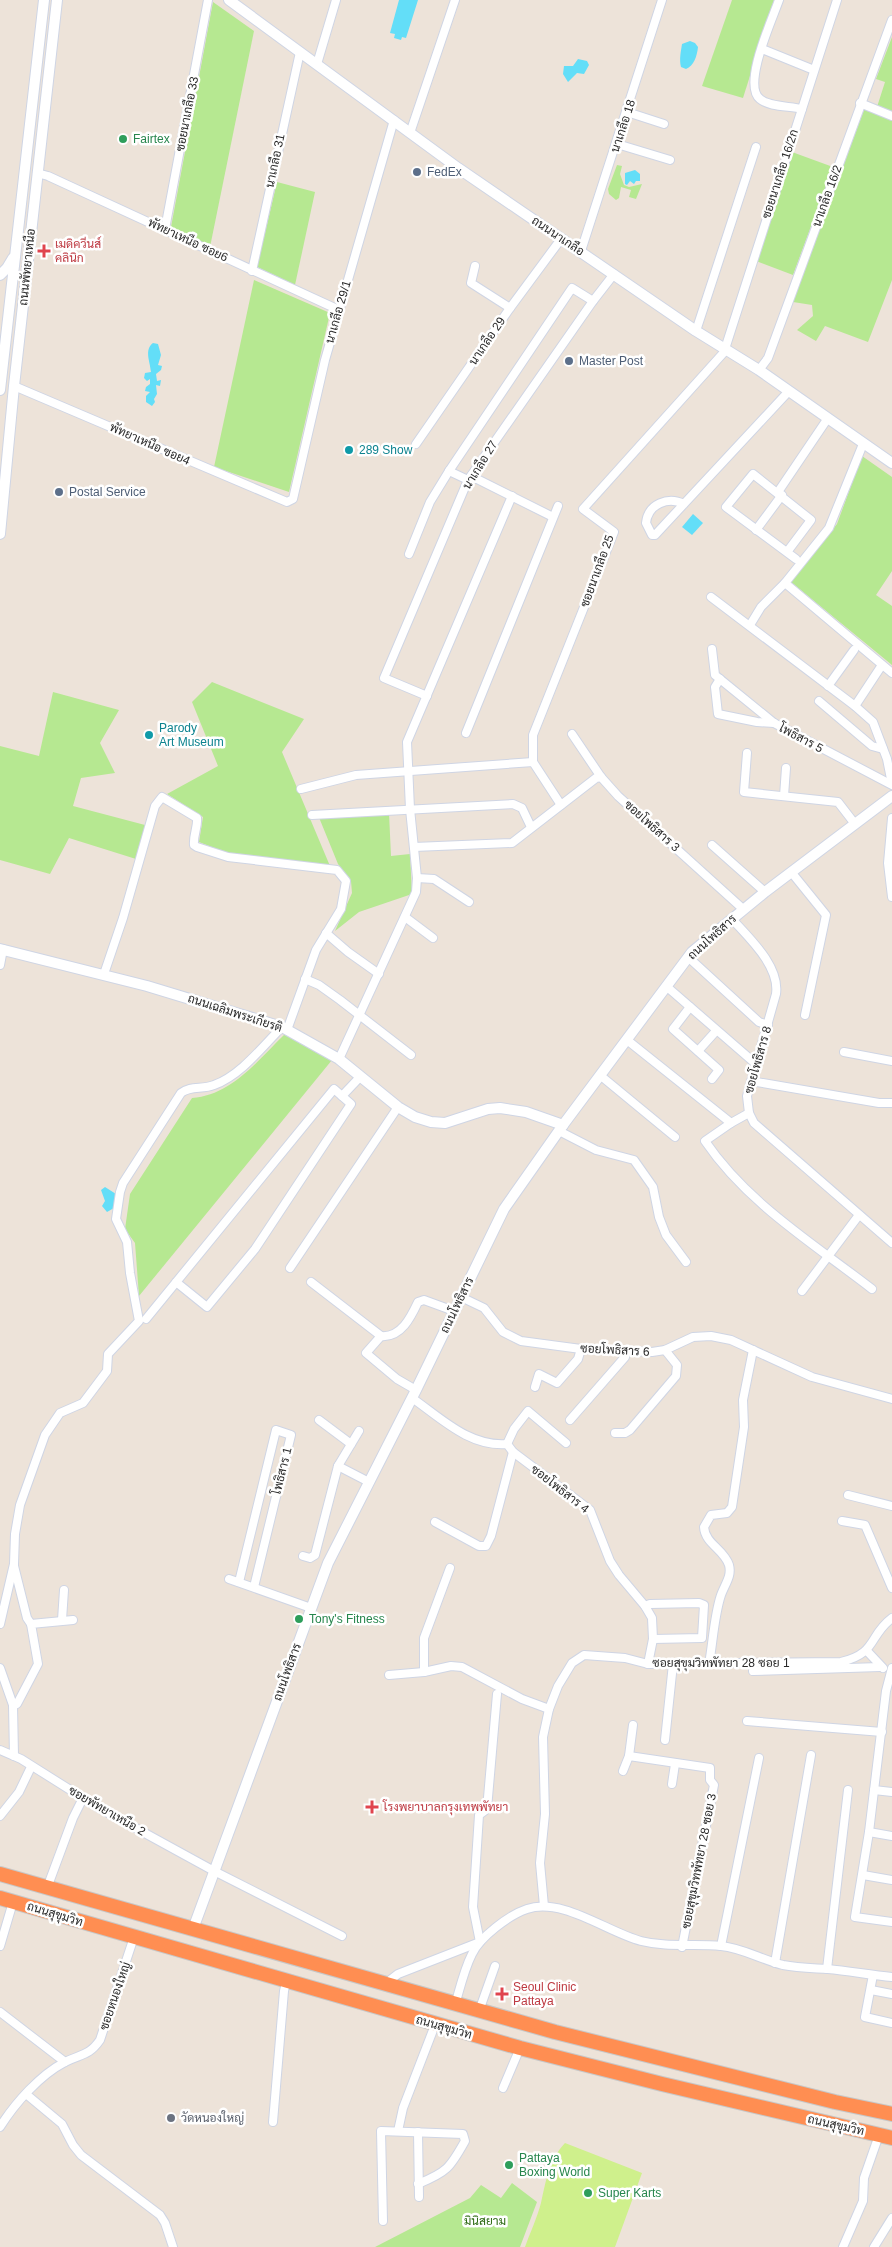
<svg xmlns="http://www.w3.org/2000/svg" width="892" height="2247" font-family="Arial,Sarabun,sans-serif">
	<style>
		.green { fill: #b6e891 }
		.pitch { fill: #cff08c }
		.water { fill: #63def8 }
		.lines { fill: none; stroke-linecap: round; stroke-linejoin: round }
		.street-casing { stroke: #cfd5e4; stroke-width: 10 }
		.secondary-casing { stroke: #cfd5e4; stroke-width: 12 }
		.highway-casing { stroke: #c7c7c7; stroke-width: 16 }
		.street { stroke: #fff; stroke-width: 8 }
		.secondary { stroke: #fff; stroke-width: 10 }
		.highway { stroke: #ff8e52; stroke-width: 14 }
		.leisure-dot { fill: #2e9e5b; stroke: #fff; stroke-width: 2 }
		.service-dot { fill: #5c6f8a; stroke: #fff; stroke-width: 2 }
		.health-dot { fill: #e0444e; stroke: #fff; stroke-width: 2 }
		.culture-dot { fill: #0f9aa8; stroke: #fff; stroke-width: 2 }
		.worship-dot { fill: #6b7280; stroke: #fff; stroke-width: 2 }
		.labels { text-anchor: middle; dominant-baseline: central; stroke-width: 5; stroke-linejoin: round; paint-order: stroke }
		.street-label { font-size: 12px; fill: #292929; stroke: #fff }
		.leisure-label { font-size: 12px; fill: #27864d; stroke: #fff; text-anchor: start }
		.service-label { font-size: 12px; fill: #4e5e75; stroke: #fff; text-anchor: start }
		.health-label { font-size: 12px; fill: #be3a42; stroke: #fff; text-anchor: start }
		.culture-label { font-size: 12px; fill: #0d838f; stroke: #fff; text-anchor: start }
		.worship-label { font-size: 12px; fill: #5b616d; stroke: #fff; text-anchor: start }
		.park-label { font-size: 12px; fill: #2e6b14; stroke: #fff }
	</style>
	<rect width="100%" height="100%" fill="#ede3d9"/>
	<!-- green -->
	<g class="green">
		<path d="M732 0H774L743 98 702 86Z"/>
		<path d="M213 2 254 31 210 247 171 227Z"/>
		<path d="M892 37V114L877 107 885 82 876 79Z"/>
		<path d="M865 107 892 120V280L868 342 825 326 816 341 797 330 813 316 812 305 793 302Z"/>
		<path d="M792 152 833 167 793 275 756 261Z"/>
		<path d="M617 165 622 166 620 174 624 185 629 187 642 184 636 199 629 197 631 190 621 187 619 198 616 200 609 194 608 189Z"/>
		<path d="M277 182 315 192 295 285 257 267Z"/>
		<path d="M254 280 330 313 289 492 214 467Z"/>
		<path d="M862 456 892 477V571L876 595 892 606V665L791 582 837 524Z"/>
		<path d="M212 682 304 719 282 752 330 866 229 854 199 842 203 817 167 794 218 766 192 702Z"/>
		<path d="M53 692 119 710 100 743 115 773 81 778 73 806 145 825 136 859 69 838 50 874 0 860V746L39 756Z"/>
		<path d="M389 813 391 856 410 854 412 894 359 912 335 931 352 893 351 881 338 864 318 815Z"/>
		<path d="M285 1034 332 1060 139 1296 135 1243 125 1229 130 1194 192 1098C232 1095 258 1060 285 1034Z"/>
		<path d="M512 2183 537 2202 520 2247H375L470 2198 481 2185 501 2198Z"/>
	</g>
	<!-- pitch -->
	<path class="pitch" d="M565 2143 642 2173 615 2247H525C530 2233 537 2218 541 2203 546 2181 549 2160 565 2143Z"/>
	<!-- water -->
	<g class="water">
		<path d="M399 0H418L406 38 402 37 401 40 394 38 395 34 390 33Z"/>
		<path d="M690 41 695 43 698 47C697 56 694 66 686 69L681 67C679 59 681 51 682 44Z"/>
		<path d="M578 59 587 61 589 65 584 74 577 73 568 82 563 74 564 66H573Z"/>
		<path d="M635 170 640 174V181H636L634 184 630 181 627 185 625 184V173Z"/>
		<path d="M153 343 158 344 161 355 158 365 162 366 161 370 156 374 157 381 161 380 160 386 156 385 157 394 154 399 155 402 152 406 146 402V396L150 392 145 391 146 387 150 384V379L147 381 144 378 145 373 151 372C150 361 144 350 153 343Z"/>
		<path d="M693 514 703 523 692 535 682 527Z"/>
		<path d="M105 1187 116 1194 114 1208 107 1212 102 1206 105 1201 101 1190Z"/>
	</g>
	<g class="lines">
		<defs>
			<g id="street">
				<path d="M779 0C772 20 742 85 760 99 769 107 790 106 802 109"/>
				<path d="M762 49 814 70"/>
				<path d="M317 64 336 0"/>
				<path d="M860 103 892 116"/>
				<path d="M627 112 664 124"/>
				<path d="M410 133 455 0"/>
				<path d="M617 144 670 160"/>
				<path d="M37 173 48 176 339 310"/>
				<path d="M165 229 208 0"/>
				<path d="M581 251 662 0"/>
				<path d="M475 266 471 283 510 308"/>
				<path d="M252 271 300 52"/>
				<path d="M696 331 756 147"/>
				<path d="M725 349 837 0"/>
				<path d="M759 370 768 358 892 20"/>
				<path d="M14 386 287 502 293 499 325 360 394 120"/>
				<path d="M416 444 510 308 561 239"/>
				<path d="M863 444 829 528 785 583 892 673"/>
				<path d="M449 471 468 480"/>
				<path d="M471 476 553 517"/>
				<path d="M778 492 828 418"/>
				<path d="M684 504C668 496 648 504 646 523L652 535H655L789 391"/>
				<path d="M756 530 782 495"/>
				<path d="M787 552 811 520 753 474 726 507 796 559"/>
				<path d="M409 554 430 502 449 471 572 288 593 301"/>
				<path d="M711 597 855 706 873 722 887 759 892 784"/>
				<path d="M750 625 761 607 785 583"/>
				<path d="M712 649 715 675 774 723 892 785"/>
				<path d="M720 679 715 687 718 714 757 722 774 723"/>
				<path d="M828 686 854 650"/>
				<path d="M427 696 384 678 468 480 593 301 614 274"/>
				<path d="M819 701 872 746 883 749"/>
				<path d="M855 706 882 665"/>
				<path d="M466 733 558 506"/>
				<path d="M572 734 601 777 618 796 743 909"/>
				<path d="M747 753 744 792 838 802 855 824"/>
				<path d="M533 762V735L614 532 583 509 726 350"/>
				<path d="M301 789 356 775 533 762 561 805"/>
				<path d="M784 796 786 768"/>
				<path d="M312 815 513 804 522 808 531 827"/>
				<path d="M892 818 888 863 892 897"/>
				<path d="M712 845 765 892"/>
				<path d="M414 847 512 843 596 778 601 777"/>
				<path d="M792 873 826 915 805 1015"/>
				<path d="M417 878 434 879 469 902"/>
				<path d="M405 917 433 938"/>
				<path d="M732 919C749 938 780 966 776 994L747 1096 749 1113 754 1123 892 1243"/>
				<path d="M326 933 348 952 379 974"/>
				<path d="M688 957 759 1022 768 1025"/>
				<path d="M0 965 3 949"/>
				<path d="M104 974 123 918 155 806 162 797 197 818C198 827 193 835 194 845L197 847 228 857 337 870 346 881 341 909 316 950 287 1030"/>
				<path d="M305 979 319 985 340 1000 411 1055"/>
				<path d="M666 986 756 1064"/>
				<path d="M690 1007 673 1029 719 1070 712 1079"/>
				<path d="M627 1040 731 1123"/>
				<path d="M698 1051 716 1031"/>
				<path d="M844 1052 892 1061"/>
				<path d="M339 1059 416 892 417 878 410 809 407 742 512 496"/>
				<path d="M601 1076 675 1137"/>
				<path d="M751 1081 879 1103H892"/>
				<path d="M342 1096 360 1077"/>
				<path d="M749 1113 731 1123 705 1141C747 1203 814 1244 872 1289"/>
				<path d="M559 1131 596 1150 634 1160 653 1187 659 1217 666 1235 686 1262"/>
				<path d="M290 1268 398 1107"/>
				<path d="M311 1282 381 1336 366 1353 397 1379 416 1390"/>
				<path d="M802 1291 859 1215"/>
				<path d="M461 1297 484 1308 503 1332 521 1341 581 1349 652 1352 665 1350 693 1337 711 1336 731 1340 812 1377 892 1399"/>
				<path d="M146 1319 334 1089 351 1104 255 1249 207 1307 176 1282"/>
				<path d="M381 1336C401 1338 411 1317 418 1302L424 1300 454 1311"/>
				<path d="M535 1387 539 1374 557 1383 578 1359 581 1349"/>
				<path d="M412 1398C441 1418 469 1447 507 1444L513 1452 590 1510 610 1561 619 1575 645 1606 652 1618 653 1639 648 1664"/>
				<path d="M319 1420 351 1444"/>
				<path d="M570 1420 625 1357 627 1351"/>
				<path d="M615 1433H625L630 1430 676 1376 677 1365 665 1350"/>
				<path d="M507 1444 514 1429 528 1411 566 1443"/>
				<path d="M338 1466 369 1482"/>
				<path d="M848 1495 892 1506"/>
				<path d="M842 1521 865 1525 892 1588"/>
				<path d="M435 1522 479 1546H486L491 1536 513 1452"/>
				<path d="M303 1556 310 1558 315 1555 338 1466 359 1431"/>
				<path d="M14 1566 27 1618 31 1624"/>
				<path d="M229 1579 311 1608"/>
				<path d="M239 1582 276 1430 291 1435 254 1587"/>
				<path d="M645 1606 650 1604 699 1603 704 1605 702 1638 653 1639"/>
				<path d="M62 1620 64 1590"/>
				<path d="M0 1624 14 1564 15 1534 20 1505 45 1435 60 1413 83 1403 107 1371 108 1354 139 1321 130 1273 127 1242 116 1219 120 1192 123 1183 181 1093C191 1085 202 1090 214 1085 241 1075 262 1047 282 1027"/>
				<path d="M867 1651 883 1668"/>
				<path d="M709 1664C713 1642 714 1616 721 1595 725 1584 732 1576 729 1565 724 1549 705 1544 704 1527L711 1515 727 1513 732 1507 744 1427 743 1400 753 1350"/>
				<path d="M0 1668 13 1705 14 1756"/>
				<path d="M892 1668 886 1691 869 1832 855 1917 892 1922"/>
				<path d="M753 1671 880 1667"/>
				<path d="M424 1672V1638L450 1568"/>
				<path d="M389 1675 424 1672 451 1666 462 1667 522 1699 549 1709"/>
				<path d="M13 1705 17 1704 38 1664 31 1624 73 1620"/>
				<path d="M747 1721 882 1732"/>
				<path d="M665 1740 673 1664"/>
				<path d="M0 1750 21 1759 99 1808 214 1871 342 1936"/>
				<path d="M629 1756 710 1768V1780L714 1785 682 1947"/>
				<path d="M623 1771 629 1756 633 1725"/>
				<path d="M672 1784 675 1764"/>
				<path d="M874 1790 892 1792"/>
				<path d="M0 1816 19 1792 31 1767"/>
				<path d="M869 1832 892 1836"/>
				<path d="M863 1875 892 1880"/>
				<path d="M47 1888 73 1818 83 1798"/>
				<path d="M544 1906 540 1863 545 1814 543 1737 549 1709 558 1686 572 1663 584 1655 625 1658 648 1664 841 1662C878 1653 868 1636 892 1618"/>
				<path d="M0 1946 13 1902"/>
				<path d="M721 1946 759 1758"/>
				<path d="M775 1963 811 1755"/>
				<path d="M827 1969 848 1790"/>
				<path d="M873 1975 865 2017 892 2023"/>
				<path d="M385 1984 398 1974 480 1942 473 1907 479 1815 487 1809 497 1694"/>
				<path d="M871 1990 892 1994"/>
				<path d="M455 2005C460 1988 464 1970 472 1954 480 1937 509 1915 527 1909 562 1897 607 1932 641 1941 669 1948 693 1943 721 1946 743 1948 762 1960 783 1965 798 1968 812 1968 828 1969 849 1971 871 1975 892 1977"/>
				<path d="M479 2011 495 1966"/>
				<path d="M0 2012 65 2062"/>
				<path d="M503 2088 520 2048"/>
				<path d="M26 2094 62 2124 73 2145 81 2155 160 2215 165 2223 173 2247"/>
				<path d="M273 2122 284 1991 286 1982"/>
				<path d="M0 2127C15 2103 40 2075 65 2062 81 2054 89 2056 100 2040L134 1937"/>
				<path d="M398 2131 403 2108 435 2025"/>
				<path d="M418 2132 419 2197"/>
				<path d="M383 2221 381 2131 463 2134 465 2141C450 2168 447 2172 418 2184"/>
				<path d="M843 2247 863 2201 864 2178 879 2135"/>
				<path d="M874 2247 892 2218"/>
			</g>
			<g id="secondary">
				<path d="M229 0 458 168 696 331 759 370 892 463"/>
				<path d="M0 275 7 268 13 258"/>
				<path d="M0 390 44 0"/>
				<path d="M0 534 14 386 57 0"/>
				<path d="M0 949 147 986 282 1027 339 1059 398 1107 415 1117 431 1122 445 1123 488 1109 500 1108 526 1112 563 1125"/>
				<path d="M193 1929 328 1563 416 1390 504 1209 563 1125 692 952 765 892 892 796"/>
			</g>
			<g id="highway">
				<path d="M0 1874 555 2032 835 2102 892 2114"/>
				<path d="M0 1898 520 2048 662 2084 892 2138"/>
			</g>
		</defs>
		<!-- street casing -->
		<use href="#street" class="street-casing"/>
		<!-- secondary casing -->
		<use href="#secondary" class="secondary-casing"/>
		<!-- highway casing -->
		<use href="#highway" class="highway-casing"/>
		<!-- street -->
		<use href="#street" class="street"/>
		<!-- secondary -->
		<use href="#secondary" class="secondary"/>
		<!-- highway -->
		<use href="#highway" class="highway"/>
	</g>
	<!-- markers -->
	<g class="leisure-dot">
		<circle cx="123" cy="139" r="5"/>
		<circle cx="299" cy="1619" r="5"/>
		<circle cx="509" cy="2165" r="5"/>
		<circle cx="588" cy="2193" r="5"/>
	</g>
	<g class="service-dot">
		<circle cx="417" cy="172" r="5"/>
		<circle cx="569" cy="361" r="5"/>
		<circle cx="59" cy="492" r="5"/>
	</g>
	<g class="health-dot">
		<path d="M41.5 243.5h5v5h5v5h-5v5h-5v-5h-5v-5h5z"/>
		<path d="M369.5 1799.5h5v5h5v5h-5v5h-5v-5h-5v-5h5z"/>
		<path d="M499.5 1986.5h5v5h5v5h-5v5h-5v-5h-5v-5h5z"/>
	</g>
	<g class="culture-dot">
		<circle cx="349" cy="450" r="5"/>
		<circle cx="149" cy="735" r="5"/>
	</g>
	<circle class="worship-dot" cx="171" cy="2118" r="5"/>
	<g class="labels">
		<!-- street labels -->
		<g class="street-label">
			<text transform="translate(187 114) rotate(-79)">ซอยนาเกลือ 33</text>
			<text transform="translate(623 126) rotate(-72)">นาเกลือ 18</text>
			<text transform="translate(275 161) rotate(-78)">นาเกลือ 31</text>
			<text transform="translate(780 174) rotate(-72)">ซอยนาเกลือ 16/2ก</text>
			<text transform="translate(827 196) rotate(-70)">นาเกลือ 16/2</text>
			<text transform="translate(558 236) rotate(34)">ถนนนาเกลือ</text>
			<text transform="translate(188 240) rotate(25)">พัทยาเหนือ ซอย6</text>
			<text transform="translate(27 267) rotate(-84)">ถนนพัทยาเหนือ</text>
			<text transform="translate(338 312) rotate(-74)">นาเกลือ 29/1</text>
			<text transform="translate(487 341) rotate(-56)">นาเกลือ 29</text>
			<text transform="translate(150 444) rotate(24)">พัทยาเหนือ ซอย4</text>
			<text transform="translate(480 465) rotate(-58)">นาเกลือ 27</text>
			<text transform="translate(597 571) rotate(-70)">ซอยนาเกลือ 25</text>
			<text transform="translate(801 738) rotate(28)">โพธิสาร 5</text>
			<text transform="translate(652 826) rotate(42)">ซอยโพธิสาร 3</text>
			<text transform="translate(712 937) rotate(-42)">ถนนโพธิสาร</text>
			<text transform="translate(235 1013) rotate(18)">ถนนเฉลิมพระเกียรติ</text>
			<text transform="translate(758 1060) rotate(-74)">ซอยโพธิสาร 8</text>
			<text transform="translate(457 1305) rotate(-64)">ถนนโพธิสาร</text>
			<text transform="translate(615 1350) rotate(3)">ซอยโพธิสาร 6</text>
			<text transform="translate(282 1471) rotate(-76)">โพธิสาร 1</text>
			<text transform="translate(560 1489) rotate(38)">ซอยโพธิสาร 4</text>
			<text x="721" y="1663">ซอยสุขุมวิทพัทยา 28 ซอย 1</text>
			<text transform="translate(287 1672) rotate(-70)">ถนนโพธิสาร</text>
			<text transform="translate(107 1811) rotate(30)">ซอยพัทยาเหนือ 2</text>
			<text transform="translate(699 1861) rotate(-79)">ซอยสุขุมวิทพัทยา 28 ซอย 3</text>
			<text transform="translate(55 1914) rotate(17)">ถนนสุขุมวิท</text>
			<text transform="translate(115 1996) rotate(-71)">ซอยหนองใหญ่</text>
			<text transform="translate(444 2027) rotate(16)">ถนนสุขุมวิท</text>
			<text transform="translate(836 2125) rotate(13)">ถนนสุขุมวิท</text>
		</g>
		<!-- leisure labels -->
		<g class="leisure-label">
			<text x="133" y="139">Fairtex</text>
			<text x="309" y="1619">Tony's Fitness</text>
			<text x="519" y="2158">Pattaya<tspan x="519" dy="14">Boxing World</tspan></text>
			<text x="598" y="2193">Super Karts</text>
		</g>
		<!-- service labels -->
		<g class="service-label">
			<text x="427" y="172">FedEx</text>
			<text x="579" y="361">Master Post</text>
			<text x="69" y="492">Postal Service</text>
		</g>
		<!-- health labels -->
		<g class="health-label">
			<text x="55" y="244">เมดิควีนส์<tspan x="55" dy="14">คลินิก</tspan></text>
			<text x="383" y="1807">โรงพยาบาลกรุงเทพพัทยา</text>
			<text x="513" y="1987">Seoul Clinic<tspan x="513" dy="14">Pattaya</tspan></text>
		</g>
		<!-- culture labels -->
		<g class="culture-label">
			<text x="359" y="450">289 Show</text>
			<text x="159" y="728">Parody<tspan x="159" dy="14">Art Museum</tspan></text>
		</g>
		<!-- worship labels -->
		<g class="worship-label">
			<text x="181" y="2118">วัดหนองใหญ่</text>
		</g>
		<!-- park labels -->
		<g class="park-label">
			<text x="485" y="2221">มินิสยาม</text>
		</g>
	</g>
</svg>
